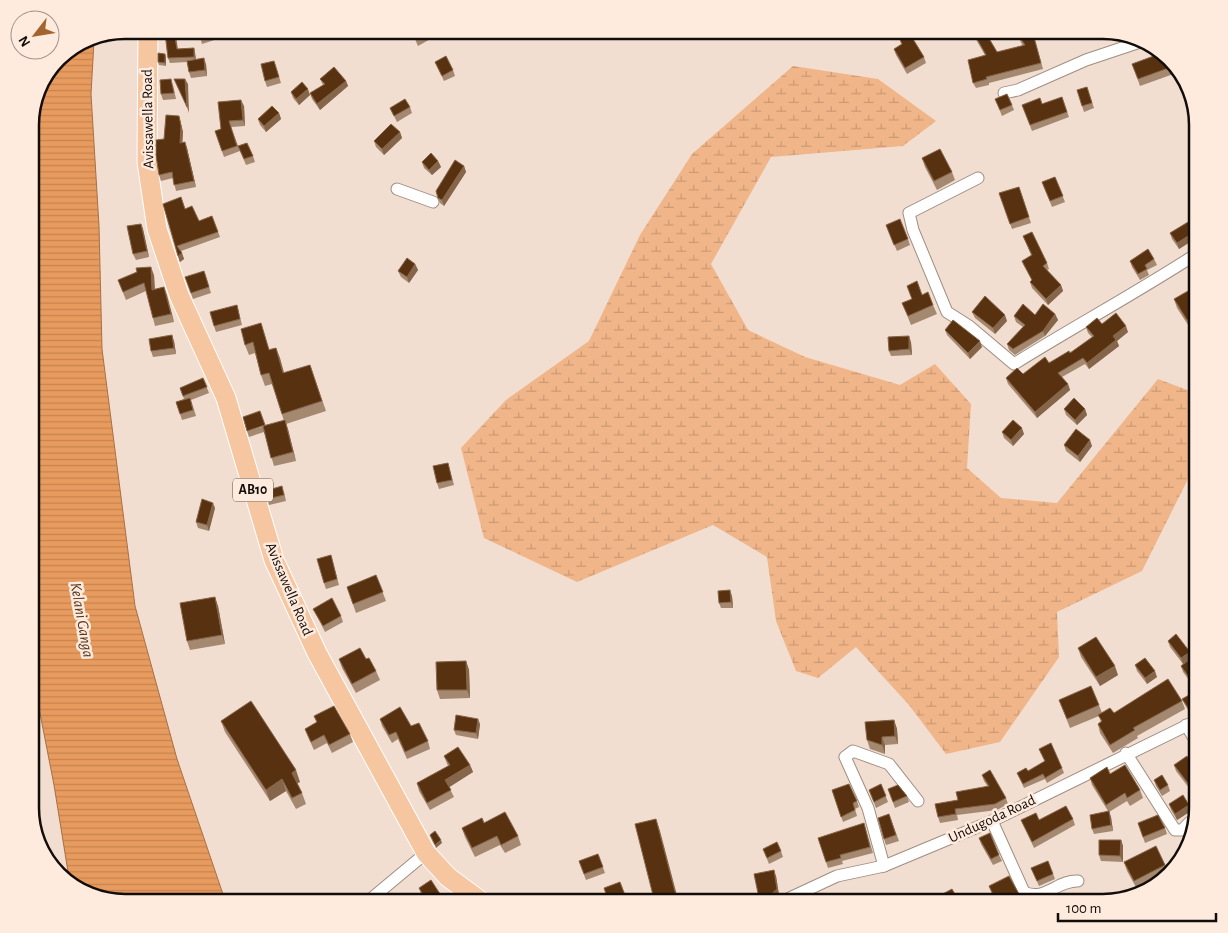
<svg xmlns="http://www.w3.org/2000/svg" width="1228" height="933" font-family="'Alegreya Sans',sans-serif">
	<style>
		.wetland { fill: url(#wetland-marsh) }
		.water { fill: url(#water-rules); stroke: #a87044 }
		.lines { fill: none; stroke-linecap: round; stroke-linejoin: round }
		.minor-casing { stroke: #9f8e81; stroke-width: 13 }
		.primary-casing { stroke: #fff; stroke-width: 21 }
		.minor { stroke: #fff; stroke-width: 11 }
		.primary { stroke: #f6c6a0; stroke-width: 19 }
		.wall { fill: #a48870 }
		.shaded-wall { fill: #86664a }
		.building { fill: #583210; stroke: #86664a }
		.labels { text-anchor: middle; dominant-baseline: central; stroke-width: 5; stroke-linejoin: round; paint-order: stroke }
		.shield { fill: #feebde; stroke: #5a5049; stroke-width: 1 }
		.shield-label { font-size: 14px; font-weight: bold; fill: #130d09 }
		.street-label { font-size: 15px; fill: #130d09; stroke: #feebde }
		.water-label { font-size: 16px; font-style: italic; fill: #55351c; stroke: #feebde }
		.rim { fill: none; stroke: #130d09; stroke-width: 2.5 }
	</style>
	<defs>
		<pattern id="wetland-marsh" width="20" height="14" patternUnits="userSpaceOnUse" patternTransform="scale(1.25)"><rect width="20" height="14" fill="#f0b588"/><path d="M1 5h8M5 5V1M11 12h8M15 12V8" fill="none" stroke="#cd9a74"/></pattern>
		<pattern id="water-rules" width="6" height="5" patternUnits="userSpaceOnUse" patternTransform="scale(1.25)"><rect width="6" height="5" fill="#e89b5e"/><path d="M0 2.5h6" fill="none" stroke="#c68450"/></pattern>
	</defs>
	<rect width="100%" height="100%" fill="#f1ded1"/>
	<!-- wetland -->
	<path class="wetland" d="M793 66 878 79 936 121 903 146 771 157 711 264 748 330 805 357 900 385 935 364 971 404 967 468 1001 498 1057 503 1158 379 1198 394 1191 473 1142 571 1057 612 1059 657 1000 742 946 754 909 705 856 647 818 678 796 671 776 621 767 557 713 525 577 582 484 538 461 448 506 400 589 341 640 235 692 154Z"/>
	<!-- water -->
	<path class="water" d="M94 41 91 94 99 226 102 349 135 606 177 759 226 903H124L70 884 54 785 30 662V118L40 83 62 54Z"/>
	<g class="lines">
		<defs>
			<g id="minor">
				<path d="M1004 93 1018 90 1086 60 1140 42"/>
				<path d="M978 178 909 213 913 230 947 312 969 326 1014 364C1075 326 1138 292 1198 253"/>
				<path d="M397 189 433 202"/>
				<path d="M1186 725 1198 745"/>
				<path d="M1126 753 1175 830H1182L1190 822"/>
				<path d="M992 821 1024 892C1045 902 1057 880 1078 881"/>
				<path d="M884 866 868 808 845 757 853 751 889 764 918 801"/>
				<path d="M366 903 426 853"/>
				<path d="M779 903 837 876 884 866 992 821 1198 720"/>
			</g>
			<path id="primary" d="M148 30 147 162 157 229 179 295 226 398 274 560 317 653 426 853 448 877 483 903"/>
		</defs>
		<!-- minor casing -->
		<use href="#minor" class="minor-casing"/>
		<!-- primary casing -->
		<use href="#primary" class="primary-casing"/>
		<!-- minor -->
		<use href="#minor" class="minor"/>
		<!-- primary -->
		<use href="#primary" class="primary"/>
	</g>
	<!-- wall -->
	<g class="wall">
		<path d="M198 30H235L236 33 202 44Z"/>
		<path d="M431 30 434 37 418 46 412 32Z"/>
		<path d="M447 30H463H462L463 32 452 39Z"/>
		<path d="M484 30H501V31L484 32Z"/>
		<path d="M895 30H921L922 32 912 37 924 57 926 63 907 74 896 55 894 49 902 45Z"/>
		<path d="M950 30H984L997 52 1023 46 1017 35 1015 30 1034 37 1043 69 989 83V85L976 88 973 83 985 55 971 31 957 40Z"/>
		<path d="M1058 30H1072L1059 35Z"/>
		<path d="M176 37 178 49 194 48 195 53 196 59 206 64 207 76 191 78 189 72 187 62 170 63 168 58Z"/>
		<path d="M1161 50 1179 72 1140 86 1132 64 1153 56Z"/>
		<path d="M165 54 166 57V66L159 65 158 62Z"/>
		<path d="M435 62 453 70 455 76 444 81Z"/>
		<path d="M276 67 281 83 267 87 265 81Z"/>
		<path d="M320 79 346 81 348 86 320 110 312 99 310 93 323 85Z"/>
		<path d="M173 85 176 99 163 100 161 94Z"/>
		<path d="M1087 87 1094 108 1084 112 1077 90Z"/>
		<path d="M291 92 310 95 299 105 293 98Z"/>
		<path d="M1062 97 1069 117 1032 131 1022 105 1042 104Z"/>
		<path d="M995 99 1012 105 1014 110 1002 116Z"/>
		<path d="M244 106 245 126 231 127 240 151 224 157 215 131 221 129Z"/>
		<path d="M410 107 412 113 397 122 390 108Z"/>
		<path d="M279 113 281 119 266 132 260 125 258 119Z"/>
		<path d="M179 116 183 132 182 143 187 148 196 187 176 191 173 178 161 181 159 175 164 139Z"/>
		<path d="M400 132 402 138 384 155 376 147 374 141Z"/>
		<path d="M238 146 253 156 255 162 246 165Z"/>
		<path d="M922 158 952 172 955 180 937 190 925 167Z"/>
		<path d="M438 161 441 167 432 175 424 168 422 162Z"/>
		<path d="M464 166 466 172 444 206 440 203 438 198Z"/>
		<path d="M1055 177 1065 202 1052 207 1042 182Z"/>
		<path d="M1019 187 1031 223 1012 229 999 193Z"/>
		<path d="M163 204 185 209 199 221 212 216 220 237 181 251 184 259 180 262Z"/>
		<path d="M1198 216V237L1179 249 1172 239 1170 233Z"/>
		<path d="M141 224 143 229 149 257 136 260 133 254Z"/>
		<path d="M886 225 908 239 910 245 897 251Z"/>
		<path d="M1023 236 1047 263 1049 269 1047 270 1061 285 1063 291 1048 305 1032 288 1030 282 1032 280 1024 266 1022 261 1031 255Z"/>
		<path d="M1154 259 1157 265 1147 270 1149 275 1140 280 1132 267 1130 261Z"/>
		<path d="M415 264 418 270 409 283 401 277 398 271Z"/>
		<path d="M154 275 155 289 164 287 174 322 155 326 153 318 146 291 126 300 118 280Z"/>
		<path d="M185 277H206L211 293 193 299Z"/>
		<path d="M907 286 922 295 933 305 937 314 911 325 902 303 912 299Z"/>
		<path d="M1198 292V323L1190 328 1177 308 1174 299Z"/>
		<path d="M237 305 242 325 216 332 214 326Z"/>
		<path d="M972 312 1007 321 995 334 975 318Z"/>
		<path d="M1055 314 1058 320 1045 336 1015 355 1009 350 1007 344 1023 327 1016 322 1014 316Z"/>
		<path d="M261 323 269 349 276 348 284 373 310 365 326 411 286 424 296 461 274 466 264 432 249 437 247 431 284 421 272 384 265 386 261 375 255 353 249 355 245 345Z"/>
		<path d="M1102 324 1128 332 1117 341 1119 346 1089 369 1085 364 1062 377 1068 384 1070 390 1037 418 1008 384 1006 378 1023 374 1070 353 1092 337 1088 333 1086 327Z"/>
		<path d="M945 330 982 347 970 359 947 335Z"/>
		<path d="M174 341 176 354 153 357 151 351Z"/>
		<path d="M911 342 912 355 891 356 889 351Z"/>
		<path d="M203 378 209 393 191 400 196 416 182 420 176 402 184 399 180 388Z"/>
		<path d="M1064 409H1085L1087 415 1077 425 1066 415Z"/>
		<path d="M1002 432 1024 434 1013 446 1004 438Z"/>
		<path d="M1064 445 1092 446 1080 462 1066 451Z"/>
		<path d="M448 463 454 485 439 489 437 483Z"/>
		<path d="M265 491 284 492 286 501 269 505Z"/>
		<path d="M215 508 209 531 198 528 196 522Z"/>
		<path d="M331 555 339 585 326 589 324 583Z"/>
		<path d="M376 575 386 601 356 613 347 587Z"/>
		<path d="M732 596 733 608H721L719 603Z"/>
		<path d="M218 606 225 644 190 650 187 641Z"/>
		<path d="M313 609 341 616 343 622 325 632 316 614Z"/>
		<path d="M1168 641 1190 652 1192 658 1189 660 1198 670V711L1191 715 1185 705 1182 699 1197 691 1183 672 1181 666 1183 664 1170 647Z"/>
		<path d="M1078 648 1118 675 1100 686 1081 657Z"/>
		<path d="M339 659H366L376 671 380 680 356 693 342 668Z"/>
		<path d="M466 661 469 670 470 698 440 699 437 690Z"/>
		<path d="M1135 665 1157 677 1147 684 1137 671Z"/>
		<path d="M1059 700 1099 705 1102 713H1114L1182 701 1185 709 1137 736 1138 738 1113 753 1100 733 1098 724 1101 722 1099 716 1070 728Z"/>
		<path d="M314 716 350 734 353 742 332 753 327 743 314 750 308 737 305 729 317 723Z"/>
		<path d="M380 719 411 726 428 741 430 749 407 759 398 739 392 743 382 726Z"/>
		<path d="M894 720 897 729 898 744 885 745V754L870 749 867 740Z"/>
		<path d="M221 721 300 782 297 783 302 793 306 804 296 809 286 791 270 801 225 732Z"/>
		<path d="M480 724 478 739 456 735 454 730Z"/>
		<path d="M1039 749 1062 768 1064 773 1047 783 1045 779 1024 788 1017 773 1028 771 1045 762Z"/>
		<path d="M444 756 470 765 473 772 449 787 454 797 430 810 419 791 417 783 448 766Z"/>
		<path d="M1174 765 1197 771 1195 796 1176 771Z"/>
		<path d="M1110 774 1140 790 1143 798 1130 806 1127 801 1109 812 1111 817 1113 831 1094 834 1092 829 1108 811 1092 785 1090 778Z"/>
		<path d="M982 775 1006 798 1008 804 997 810 957 815 958 820 940 823 938 817 958 800 988 787 984 781Z"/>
		<path d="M1154 780 1168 785 1170 791 1162 796 1156 786Z"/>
		<path d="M881 784 888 802 876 808 869 790Z"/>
		<path d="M888 789 907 796 909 802 895 808Z"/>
		<path d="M832 790 857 801 859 807 855 809 857 816 843 822Z"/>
		<path d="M1169 804 1189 805 1191 811 1177 820 1171 810Z"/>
		<path d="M889 814 899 841 886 845 884 839Z"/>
		<path d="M1073 819 1075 825 1034 848 1021 820Z"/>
		<path d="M484 823 518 836 521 845 505 853 500 845 475 857 465 837 462 828Z"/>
		<path d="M864 823 873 853 842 861 843 864 828 868 818 838Z"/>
		<path d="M1138 823 1165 828 1167 834 1145 843Z"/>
		<path d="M979 838 999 855 1002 861 993 865 981 844Z"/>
		<path d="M1121 840 1123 846V862L1101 861 1099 855Z"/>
		<path d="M763 849 781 851 783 857 769 864Z"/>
		<path d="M598 854 605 873 586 880 579 861Z"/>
		<path d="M1048 861 1055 879 1039 886 1031 868Z"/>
		<path d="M1124 862 1165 865 1169 874 1137 889 1127 871Z"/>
		<path d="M776 876 779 895 772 902 761 903 759 898Z"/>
		<path d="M989 886 1019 894 1021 900 1015 903H996Z"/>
		<path d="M419 888 442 897 444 903H427L421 894Z"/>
	</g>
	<!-- shaded-wall -->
	<g class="shaded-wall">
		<path d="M961 30H971V31L957 40 955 34Z"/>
		<path d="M174 32 176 37 178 54 177 49Z"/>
		<path d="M194 48 195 53 196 62 194 57Z"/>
		<path d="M165 54 166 57V66L165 63Z"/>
		<path d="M204 58 206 64 207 76 205 70Z"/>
		<path d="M185 79 188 84 189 113 187 107Z"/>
		<path d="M346 81 348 86 320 110 317 104Z"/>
		<path d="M308 89 310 95 299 105 296 99Z"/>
		<path d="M241 100 244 106 245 126 243 120Z"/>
		<path d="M279 113 281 119 266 132 264 126Z"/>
		<path d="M179 116 183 132 182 149 180 143Z"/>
		<path d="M400 132 402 138 384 155 382 149Z"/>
		<path d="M185 142 187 148 196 187 194 181Z"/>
		<path d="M438 161 441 167 432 175 429 170Z"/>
		<path d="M464 166 466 172 444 206 442 200Z"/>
		<path d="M141 224 143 229 149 257 147 251Z"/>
		<path d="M1196 231 1198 237 1179 249 1177 243Z"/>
		<path d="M182 253 184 259 180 262 178 256Z"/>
		<path d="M415 264 418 270 409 283 407 277Z"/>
		<path d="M151 267 154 275 155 297 152 290Z"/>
		<path d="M1061 285 1063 291 1048 305 1046 299Z"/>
		<path d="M164 287 167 295 174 322 171 314Z"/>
		<path d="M1198 313V323L1190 328 1187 320Z"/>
		<path d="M1055 314 1058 320 1045 336 1043 331Z"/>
		<path d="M1005 315 1007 321 995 334 993 328Z"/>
		<path d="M1126 326 1128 332 1117 341 1119 346 1089 369 1087 363 1113 336Z"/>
		<path d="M172 335 174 341 176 354 174 348Z"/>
		<path d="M909 336 911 342 912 355 909 349Z"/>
		<path d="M980 341 982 347 970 359 968 353Z"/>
		<path d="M276 348 280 358 287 384 283 373Z"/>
		<path d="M1068 384 1070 390 1037 418 1035 412Z"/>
		<path d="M1085 409 1087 415 1077 425 1075 420Z"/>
		<path d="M285 420 288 429 296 461 293 452Z"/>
		<path d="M1022 428 1024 434 1013 446 1011 440Z"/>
		<path d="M1090 440 1092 446 1080 462 1078 456Z"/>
		<path d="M213 503 215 508 209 531 207 525Z"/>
		<path d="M730 590 732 596 733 608 731 602Z"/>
		<path d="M215 597 218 606 225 644 222 635Z"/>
		<path d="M1190 652 1192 658 1183 664 1181 658Z"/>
		<path d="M466 661 469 670 470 698 467 690Z"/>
		<path d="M1115 666 1118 675 1100 686 1096 677Z"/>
		<path d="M1155 671 1157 677 1147 684 1145 678Z"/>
		<path d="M478 719 480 724 478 739 476 733Z"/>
		<path d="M894 720 897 729 898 744 895 736Z"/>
		<path d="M882 737 885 745V754L882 745Z"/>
		<path d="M470 765 473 772 448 788 445 780Z"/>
		<path d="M296 770 300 782 296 784 292 773Z"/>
		<path d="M282 779 286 791 270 801 266 790Z"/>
		<path d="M1198 787V794L1195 796 1193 790Z"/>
		<path d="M1189 805 1191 811 1177 820 1175 814Z"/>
		<path d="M1109 811 1111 817 1113 831 1111 825Z"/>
		<path d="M656 819 660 831 679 903H678Z"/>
		<path d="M441 840 442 843 436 848 435 845Z"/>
		<path d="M1121 840 1123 846V862L1120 856Z"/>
		<path d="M774 870 776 876 779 895 772 902 769 896Z"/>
		<path d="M442 897 444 903H432Z"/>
	</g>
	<!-- building -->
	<g class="building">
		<path d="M198 30H226L200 38Z"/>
		<path d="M415 30H431L432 31 416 40 412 32Z"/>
		<path d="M896 30H911L908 31 924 57 905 68 894 49 902 44Z"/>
		<path d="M952 30H961L955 34Z"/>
		<path d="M972 30H984L997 52 1025 45 1015 30H1032L1041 63 986 77 987 79 973 83 968 60 986 55Z"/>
		<path d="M174 32 177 49 194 48V57L168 58 165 33Z"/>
		<path d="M1155 48 1161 50 1174 66 1138 79 1132 64 1154 56 1151 49Z"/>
		<path d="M158 53 165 54V63L158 62Z"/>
		<path d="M446 56 453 70 442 76 435 62Z"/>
		<path d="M204 58 205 70 189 72 187 61Z"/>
		<path d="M274 61 279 77 265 81 261 64Z"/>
		<path d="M334 67 346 81 317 104 310 93 325 84 320 79Z"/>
		<path d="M171 79 174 93 161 94 160 80Z"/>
		<path d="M174 79H185L187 107Z"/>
		<path d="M302 82 308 89 296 99 291 92Z"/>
		<path d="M1189 86 1191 95 1187 87Z"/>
		<path d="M1087 87 1092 103 1082 106 1077 90Z"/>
		<path d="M1007 94 1012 105 1000 110 995 99Z"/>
		<path d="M1062 97 1067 112 1030 125 1022 105 1040 98 1042 104Z"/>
		<path d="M405 99 410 107 394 116 390 108Z"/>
		<path d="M241 100 243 120 229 121 237 146 222 151 215 131 221 129 218 102Z"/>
		<path d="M272 106 279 113 264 126 258 119Z"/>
		<path d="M166 115 179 116 181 126 180 143 185 142 194 181 174 185 172 172 159 175 156 156V140L164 139Z"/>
		<path d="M391 124 400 132 382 149 374 141Z"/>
		<path d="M247 143 253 156 244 159 238 146Z"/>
		<path d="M940 149 952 172 934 181 922 158Z"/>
		<path d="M431 153 438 161 429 170 422 162Z"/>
		<path d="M455 160 464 166 442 200 438 198 436 191Z"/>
		<path d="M1055 177 1063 196 1050 201 1042 182Z"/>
		<path d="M1019 187 1029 217 1010 224 999 193Z"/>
		<path d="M181 197 185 209 192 206 199 221 212 216 218 232 177 246 182 253 178 256 163 204Z"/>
		<path d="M1198 216V234L1196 231 1177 243 1170 233Z"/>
		<path d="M900 219 908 239 894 245 886 225Z"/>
		<path d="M141 224 147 251 133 254 127 226Z"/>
		<path d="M1032 232 1047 263 1043 266 1061 285 1046 299 1030 282 1032 280 1022 261 1032 255 1023 236Z"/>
		<path d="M1148 249 1154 259 1145 265 1147 269 1138 274 1130 261Z"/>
		<path d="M1198 254V268L1193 258Z"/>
		<path d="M407 258 415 264 407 277 398 271Z"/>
		<path d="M151 267 152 290 164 287 171 314 153 318 144 283 123 292 118 280 137 272 136 268Z"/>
		<path d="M204 271 209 287 191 293 185 277Z"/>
		<path d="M917 281 922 295 928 292 933 305 908 316 902 303 912 299 907 286Z"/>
		<path d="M1195 287 1198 292V313L1187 320 1174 299Z"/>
		<path d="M985 296 1005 315 993 328 972 312Z"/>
		<path d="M1023 304 1035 315 1043 304 1055 314 1043 331 1013 349 1007 344 1025 325 1014 316Z"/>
		<path d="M237 305 240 319 214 326 210 312Z"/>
		<path d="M1116 313 1126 326 1113 336 1116 340 1087 363 1083 358 1058 373 1068 384 1035 412 1006 378 1017 368 1023 374 1045 357 1049 363 1069 351 1070 353 1094 336 1086 327 1097 318 1102 324Z"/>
		<path d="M953 320 980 341 968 353 945 330Z"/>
		<path d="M261 323 269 350 276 348 283 373 310 365 322 401 282 414 269 373 261 375 253 342 245 345 241 329Z"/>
		<path d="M172 335 174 348 151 351 149 339Z"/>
		<path d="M909 336V349L889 351 888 337Z"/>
		<path d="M203 378 207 387 183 396 180 388Z"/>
		<path d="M190 398 193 410 180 414 176 402Z"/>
		<path d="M1074 398 1085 409 1075 420 1064 409Z"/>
		<path d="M260 411 265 425 247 431 243 417Z"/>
		<path d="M285 420 293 452 271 458 263 426Z"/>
		<path d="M1013 420 1022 428 1011 440 1002 432Z"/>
		<path d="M1076 429 1090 440 1078 456 1064 445Z"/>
		<path d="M448 463 452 480 437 483 433 466Z"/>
		<path d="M282 486 284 495 267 499 265 491Z"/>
		<path d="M202 499 213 503 207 525 196 522Z"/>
		<path d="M331 555 337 579 324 583 317 559Z"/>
		<path d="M376 575 383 592 353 604 347 587Z"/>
		<path d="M730 590 731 602 719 603 718 591Z"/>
		<path d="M215 597 222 635 187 641 180 603Z"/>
		<path d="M332 598 341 616 323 626 313 609Z"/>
		<path d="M1176 634 1190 652 1181 658 1168 641Z"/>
		<path d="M1096 637 1115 666 1096 677 1078 648Z"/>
		<path d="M360 648 366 659 369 658 376 671 352 684 339 659Z"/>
		<path d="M1145 658 1155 671 1145 678 1135 665Z"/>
		<path d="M1189 660 1198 670V690L1181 666Z"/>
		<path d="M466 661 467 690H437L436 662Z"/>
		<path d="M1168 679 1182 701 1133 728 1135 730 1110 745 1098 724 1102 721 1098 715 1110 708 1114 713Z"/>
		<path d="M1091 686 1099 705 1067 719 1059 700Z"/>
		<path d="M1198 690V704L1189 709 1182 699Z"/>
		<path d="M251 701 296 770 292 773 302 793 292 798 282 779 266 790 221 721Z"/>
		<path d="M334 706 350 734 329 745 324 735 311 742 305 729 317 722 314 716Z"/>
		<path d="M400 707 411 726 419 723 428 741 405 752 396 732 389 735 380 719Z"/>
		<path d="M456 715 478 719 476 733 454 730Z"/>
		<path d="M894 720 895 736 882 737V745L867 740 865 722Z"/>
		<path d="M1051 743 1062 768 1045 778 1043 774 1023 784 1017 773 1026 768 1028 771 1045 761 1039 749Z"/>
		<path d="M458 747 470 765 445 780 451 790 427 803 417 783 450 765 444 756Z"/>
		<path d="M1187 756 1197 771 1198 770V787L1193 790 1174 765Z"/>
		<path d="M1125 765 1140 790 1127 798 1125 793 1106 805 1090 778 1107 767 1110 774Z"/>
		<path d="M990 770 1006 798 995 804 955 809 956 814 938 817 935 804 958 800 956 792 989 786 982 775Z"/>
		<path d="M1162 775 1168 785 1160 790 1154 780Z"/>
		<path d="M849 784 857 801 853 803 855 810 841 817 832 790Z"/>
		<path d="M881 784 886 796 874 802 869 790Z"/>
		<path d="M898 785 907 796 893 802 888 789Z"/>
		<path d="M1183 795 1189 805 1175 814 1169 804Z"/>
		<path d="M1066 806 1073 819 1032 842 1021 820 1036 813 1039 820Z"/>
		<path d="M1109 811 1111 825 1092 829 1090 815Z"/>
		<path d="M505 812 518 836 501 845 497 836 472 848 462 828 482 818 484 823Z"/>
		<path d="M889 814 896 835 884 839 878 818Z"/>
		<path d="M1158 815 1165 828 1143 837 1138 823Z"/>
		<path d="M656 819 678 903H655L635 824Z"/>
		<path d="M864 823 870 847 840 855 841 858 826 862 818 838Z"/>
		<path d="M435 831 441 840 435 845 430 835Z"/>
		<path d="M990 833 999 855 991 859 979 838Z"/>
		<path d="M1099 840H1121L1120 856 1099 855Z"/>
		<path d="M777 842 781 851 767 858 763 849Z"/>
		<path d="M1156 846 1165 865 1134 881 1124 862Z"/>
		<path d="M598 854 603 867 584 874 579 861Z"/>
		<path d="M1182 857 1178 866 1177 868 1173 862Z"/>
		<path d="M1048 861 1053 874 1037 881 1031 868Z"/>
		<path d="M774 870 777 889 769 896 759 898 754 874Z"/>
		<path d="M1009 876 1019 894 1001 903H997L989 886Z"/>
		<path d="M431 880 442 897 432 903H428L419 888Z"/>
		<path d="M620 882 628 903H609L604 888Z"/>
		<path d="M952 889 960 903H940L937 897Z"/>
	</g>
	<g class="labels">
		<!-- shield labels -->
		<rect class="shield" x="233" y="478.5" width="40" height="23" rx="4"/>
		<g class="shield-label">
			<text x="253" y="490">AB10</text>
		</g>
		<!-- street labels -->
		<g class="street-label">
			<text transform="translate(148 119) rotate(-91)">Avissawella Road</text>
			<text transform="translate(289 589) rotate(67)">Avissawella Road</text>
			<text transform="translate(992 819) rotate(-25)">Undugoda Road</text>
		</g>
		<!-- water labels -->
		<g class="water-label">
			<text transform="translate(82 620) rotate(80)">Kelani Ganga</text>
		</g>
	</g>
	<!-- crop -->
	<path d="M0 0H1228V933H0ZM125 39H1103A86 86 0 0 1 1189 125V808A86 86 0 0 1 1103 894H125A86 86 0 0 1 39 808V125A86 86 0 0 1 125 39Z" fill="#feebde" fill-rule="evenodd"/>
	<path class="rim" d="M125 39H1103A86 86 0 0 1 1189 125V808A86 86 0 0 1 1103 894H125A86 86 0 0 1 39 808V125A86 86 0 0 1 125 39Z"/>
	<!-- north arrow -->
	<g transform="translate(35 35) rotate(239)"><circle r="24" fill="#feebde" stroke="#a09289"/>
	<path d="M0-4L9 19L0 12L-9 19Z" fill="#a4632d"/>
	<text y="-8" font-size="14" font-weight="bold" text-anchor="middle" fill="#130d09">N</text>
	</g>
	<!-- scale -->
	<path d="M1058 913v8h158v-8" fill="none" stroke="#130d09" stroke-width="2.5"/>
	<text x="1066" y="913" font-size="15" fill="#130d09" stroke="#feebde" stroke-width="4" paint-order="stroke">100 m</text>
</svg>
